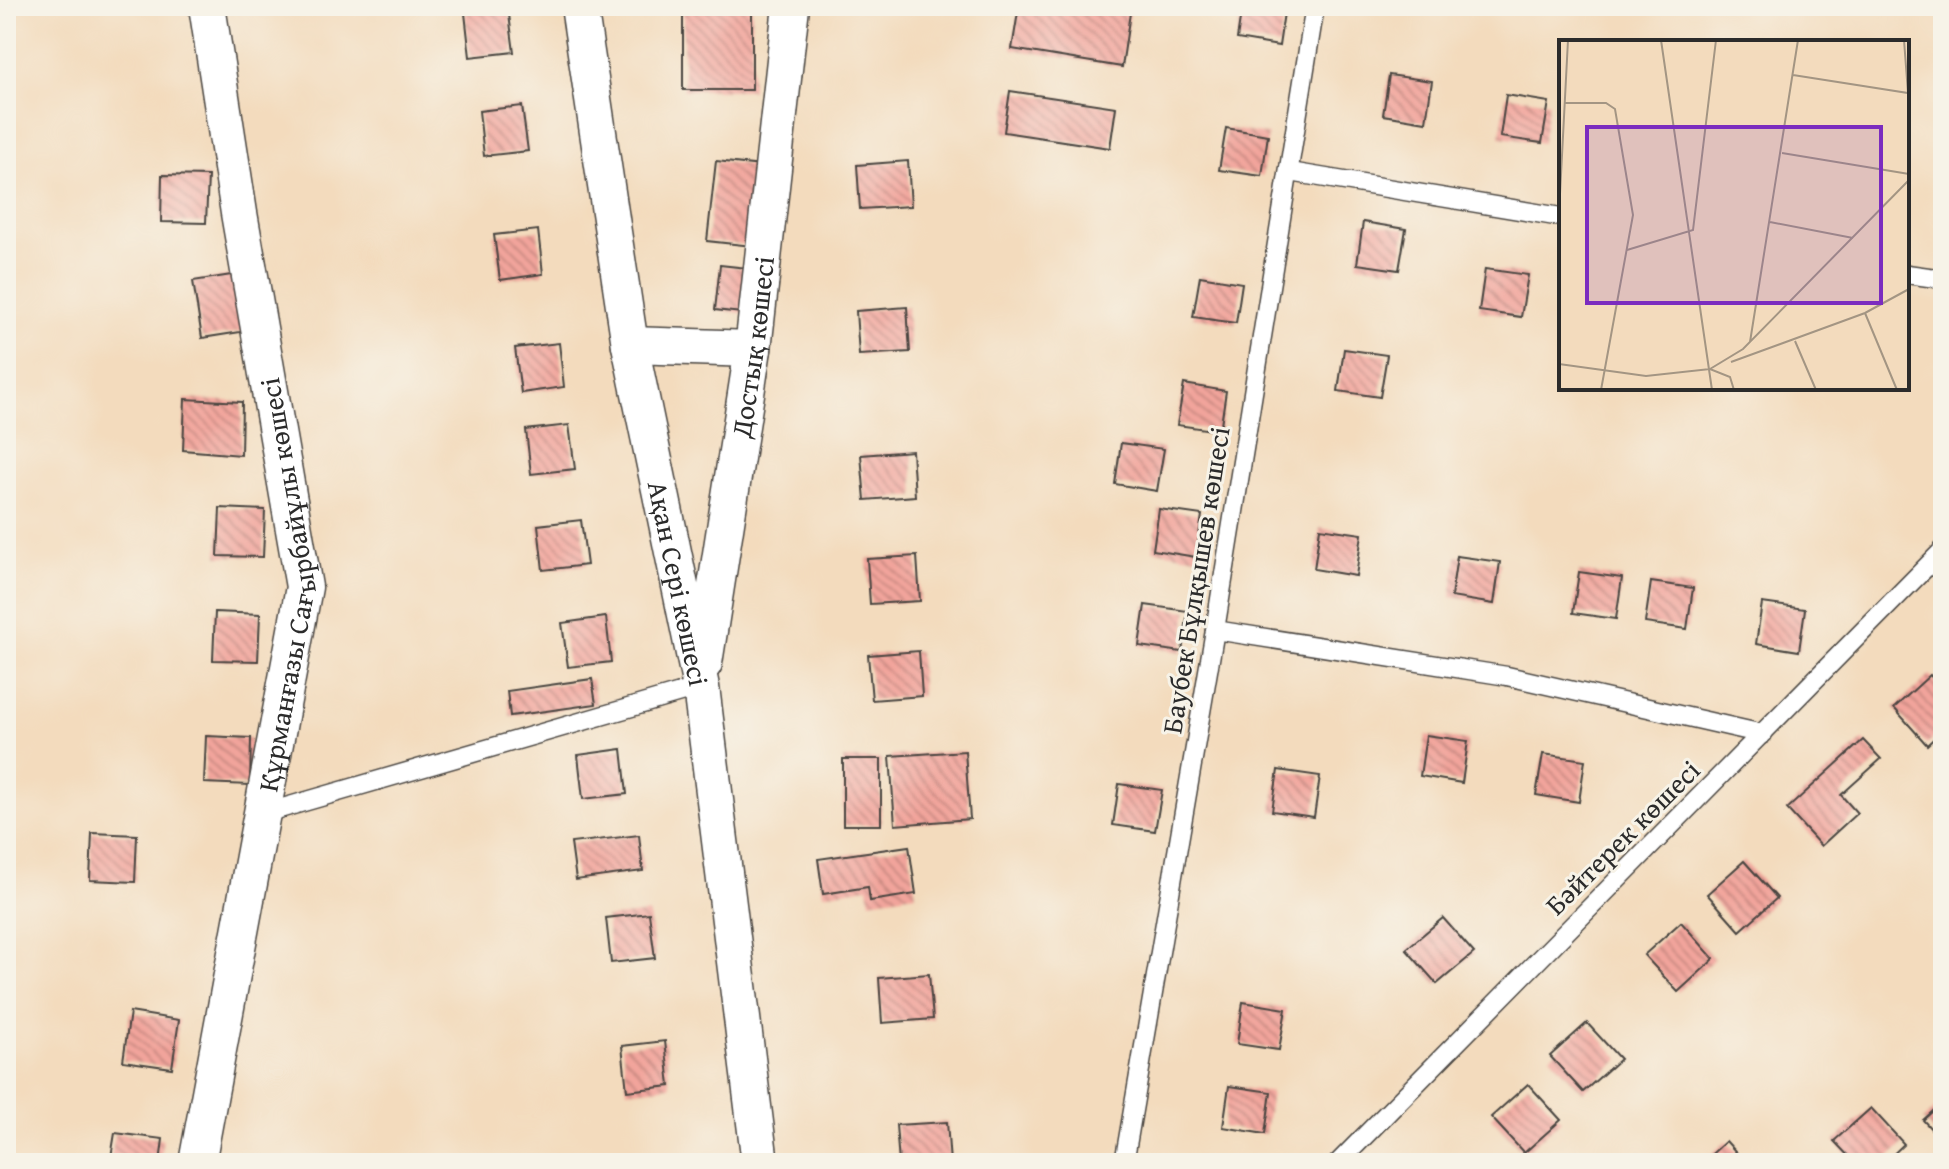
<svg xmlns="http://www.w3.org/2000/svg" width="1949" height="1169" font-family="'Gentium Book Plus',serif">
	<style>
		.building { fill: url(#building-back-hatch) }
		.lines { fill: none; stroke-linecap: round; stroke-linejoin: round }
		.service-casing { stroke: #494541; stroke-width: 21 }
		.minor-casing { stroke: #494541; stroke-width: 39 }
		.service { stroke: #fff; stroke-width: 18 }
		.minor { stroke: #fff; stroke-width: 36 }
		.labels { text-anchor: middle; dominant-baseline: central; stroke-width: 6; stroke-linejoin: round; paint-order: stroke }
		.street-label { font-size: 28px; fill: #2b2b2b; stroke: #f7f3e8 }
		.inset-road { fill: none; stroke: #a39583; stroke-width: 2 }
		.view { fill: #7b2cbf; fill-opacity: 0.15; stroke: #7b2cbf; stroke-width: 4 }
		.inset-edge { fill: none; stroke: #2b2b2b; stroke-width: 4 }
	</style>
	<defs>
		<pattern id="building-back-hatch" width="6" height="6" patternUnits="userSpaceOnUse" patternTransform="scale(2)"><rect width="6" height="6" fill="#f2a49b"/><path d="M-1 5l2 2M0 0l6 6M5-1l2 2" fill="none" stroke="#c4867f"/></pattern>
	</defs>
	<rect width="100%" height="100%" fill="#f7f3e8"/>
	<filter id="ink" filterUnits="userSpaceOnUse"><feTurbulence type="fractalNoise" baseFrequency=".0125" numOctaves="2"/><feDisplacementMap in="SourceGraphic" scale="16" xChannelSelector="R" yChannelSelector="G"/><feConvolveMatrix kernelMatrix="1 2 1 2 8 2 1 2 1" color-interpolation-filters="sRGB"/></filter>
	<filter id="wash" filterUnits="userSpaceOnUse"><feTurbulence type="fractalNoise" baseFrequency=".006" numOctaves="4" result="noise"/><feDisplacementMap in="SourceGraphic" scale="32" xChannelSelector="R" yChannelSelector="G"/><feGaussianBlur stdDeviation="1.8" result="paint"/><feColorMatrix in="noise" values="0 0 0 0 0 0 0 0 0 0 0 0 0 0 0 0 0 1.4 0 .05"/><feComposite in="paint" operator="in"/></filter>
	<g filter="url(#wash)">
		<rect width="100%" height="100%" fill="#f3dbbd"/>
		<g id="blocks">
			<!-- building -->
			<g class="building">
				<rect x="683" y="6" width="69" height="84"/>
				<path d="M1019 6H1131L1122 67 1012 49Z"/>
				<path d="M1242 6H1285L1279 46 1237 39Z"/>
				<path d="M508 7 514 52 470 57 465 13Z"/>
				<path d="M1389 75 1432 81 1426 122 1383 115Z"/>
				<path d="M1010 91 1116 107 1110 148 1004 132Z"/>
				<path d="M1506 95 1549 102 1542 143 1500 137Z"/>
				<path d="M522 106 528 151 484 156 479 111Z"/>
				<path d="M1226 128 1268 135 1262 176 1219 170Z"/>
				<path d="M716 161 761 166 752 246 707 241Z"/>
				<path d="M908 161 911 206 860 209 857 165Z"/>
				<path d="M162 175 208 176 206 223 161 222Z"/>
				<path d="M1363 222 1406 229 1399 270 1357 264Z"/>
				<path d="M538 230 543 274 500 280 494 235Z"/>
				<path d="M720 265 756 269 751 314 715 310Z"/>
				<path d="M1485 269 1528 275 1521 317 1479 311Z"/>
				<path d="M238 274 247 331 202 338 193 281Z"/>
				<path d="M1200 276 1242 283 1236 323 1193 317Z"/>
				<path d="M907 307 910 352 859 355 856 311Z"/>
				<path d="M559 343 564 387 521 393 515 348Z"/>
				<path d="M1344 349 1387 355 1380 397 1338 391Z"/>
				<path d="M1184 384 1226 391 1220 431 1177 425Z"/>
				<path d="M185 399 242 402 241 455 183 450Z"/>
				<path d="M569 425 575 469 531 474 526 430Z"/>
				<path d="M1121 443 1164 449 1157 491 1115 484Z"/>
				<path d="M912 451 915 496 865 500 861 455Z"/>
				<path d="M220 508 265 510 263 557 218 556Z"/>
				<path d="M1159 509 1202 515 1196 557 1153 550Z"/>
				<path d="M581 520 587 565 543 570 538 525Z"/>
				<path d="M1320 528 1362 534 1356 576 1314 569Z"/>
				<path d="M917 556 920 601 870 604 867 559Z"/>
				<path d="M1457 556 1500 562 1494 604 1451 597Z"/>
				<path d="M1579 572 1622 578 1616 619 1573 613Z"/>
				<path d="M1651 582 1693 588 1687 629 1645 623Z"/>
				<path d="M1762 603 1805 609 1799 651 1756 644Z"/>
				<path d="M1145 605 1188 611 1182 652 1139 646Z"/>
				<path d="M215 612 260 614 258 661 213 660Z"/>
				<path d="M606 617 611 662 568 667 562 623Z"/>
				<path d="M919 651 922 696 872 700 868 655Z"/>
				<path d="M1930 675 1943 690V730L1927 745 1894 708Z"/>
				<path d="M592 679 596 704 510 716 507 691Z"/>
				<path d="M1426 735 1468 741 1462 783 1420 776Z"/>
				<path d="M206 736 251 738 250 785 204 783Z"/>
				<path d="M1863 740 1881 759 1841 795 1857 813 1821 846 1787 809Z"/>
				<path d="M622 749 627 794 583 799 578 755Z"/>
				<path d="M965 751 970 819 895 825 890 756Z"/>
				<path d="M1543 754 1585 760 1579 802 1536 795Z"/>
				<rect x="843" y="759" width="38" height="66"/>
				<path d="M1278 770 1320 776 1314 817 1272 811Z"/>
				<path d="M1119 784 1162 790 1155 831 1113 825Z"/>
				<path d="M92 833 137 835 135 882 90 880Z"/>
				<path d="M639 835 643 871 576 880 571 843Z"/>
				<path d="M909 846 916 894 870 901 868 887 823 894 818 859Z"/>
				<path d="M1744 861 1777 898 1740 931 1707 894Z"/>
				<path d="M649 913 655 958 611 963 606 918Z"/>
				<path d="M1443 918 1474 953 1437 984 1406 949Z"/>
				<path d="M1681 922 1714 959 1678 992 1644 955Z"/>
				<path d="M929 974 933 1019 882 1023 879 978Z"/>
				<path d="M1243 1002 1286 1009 1279 1050 1237 1044Z"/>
				<path d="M130 1012 179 1020 172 1068 123 1061Z"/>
				<path d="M1587 1023 1620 1059 1583 1092 1550 1056Z"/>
				<path d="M665 1041 670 1086 627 1091 622 1046Z"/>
				<path d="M1528 1084 1561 1120 1524 1153 1491 1117Z"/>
				<path d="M1229 1086 1271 1092 1265 1134 1223 1127Z"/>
				<path d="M1943 1102V1142L1923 1120Z"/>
				<path d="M1871 1108 1904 1144 1884 1163H1855L1834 1141Z"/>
				<path d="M947 1122 950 1163H899L896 1125Z"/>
				<path d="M115 1133 163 1139 160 1163H110Z"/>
				<path d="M1726 1141 1746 1163H1702Z"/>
			</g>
		</g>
	</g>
	<g filter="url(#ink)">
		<use href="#blocks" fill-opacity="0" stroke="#494541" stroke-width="2"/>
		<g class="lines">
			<defs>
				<g id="service">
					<path d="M1290 172 1561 217"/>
					<path d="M1907 274 1943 279"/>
					<path d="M1215 630 1507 676 1763 734"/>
					<path d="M262 814 701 687"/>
					<path d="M1124 1163 1215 630 1315 6"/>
					<path d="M1338 1163 1943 550"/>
				</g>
				<g id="minor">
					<path id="s1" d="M579 6 630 345 701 687 760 1163"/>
					<path d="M630 345 753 349"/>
					<path id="s2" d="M704 663 753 349 791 6"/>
					<path id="s3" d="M197 1163 304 587 239 213 207 6"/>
				</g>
			</defs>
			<!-- service casing -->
			<use href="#service" class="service-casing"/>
			<!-- minor casing -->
			<use href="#minor" class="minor-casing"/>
			<!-- service -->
			<use href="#service" class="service"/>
			<!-- minor -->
			<use href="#minor" class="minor"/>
		</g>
	</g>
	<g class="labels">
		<!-- street labels -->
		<g class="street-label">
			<text stroke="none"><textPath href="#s2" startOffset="320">Достық көшесі</textPath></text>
			<text transform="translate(1195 580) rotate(-81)">Баубек Бұлқышев көшесі</text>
			<text stroke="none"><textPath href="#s1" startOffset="586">Ақан Сері көшесі</textPath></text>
			<text stroke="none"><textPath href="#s3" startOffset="588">Құрманғазы Сағырбайұлы көшесі</textPath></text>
			<text transform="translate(1622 837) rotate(-45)">Бәйтерек көшесі</text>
		</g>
	</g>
	<!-- overview -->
	<g transform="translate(1559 40)">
		<rect width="350" height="350" fill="#f3dbbd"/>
		<path class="inset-road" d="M102 0 153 350M234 35 349 53 345 0M5 63H47L56 69 74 175 42 350M223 113 350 134M0 173 9 0M211 182 294 198M68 210 134 190 157 0M306 273 338 350M236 301 257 350M191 302 239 0M172 322 306 273 350 249M0 324 87 336 151 329 171 337 175 350M151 329 184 309 350 140"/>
		<path class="view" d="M28 87H322V263H28Z"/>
		<rect width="350" height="350" class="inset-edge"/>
	</g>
	<!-- margin -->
	<rect width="1949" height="1169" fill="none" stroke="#f7f3e8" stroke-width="32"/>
</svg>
